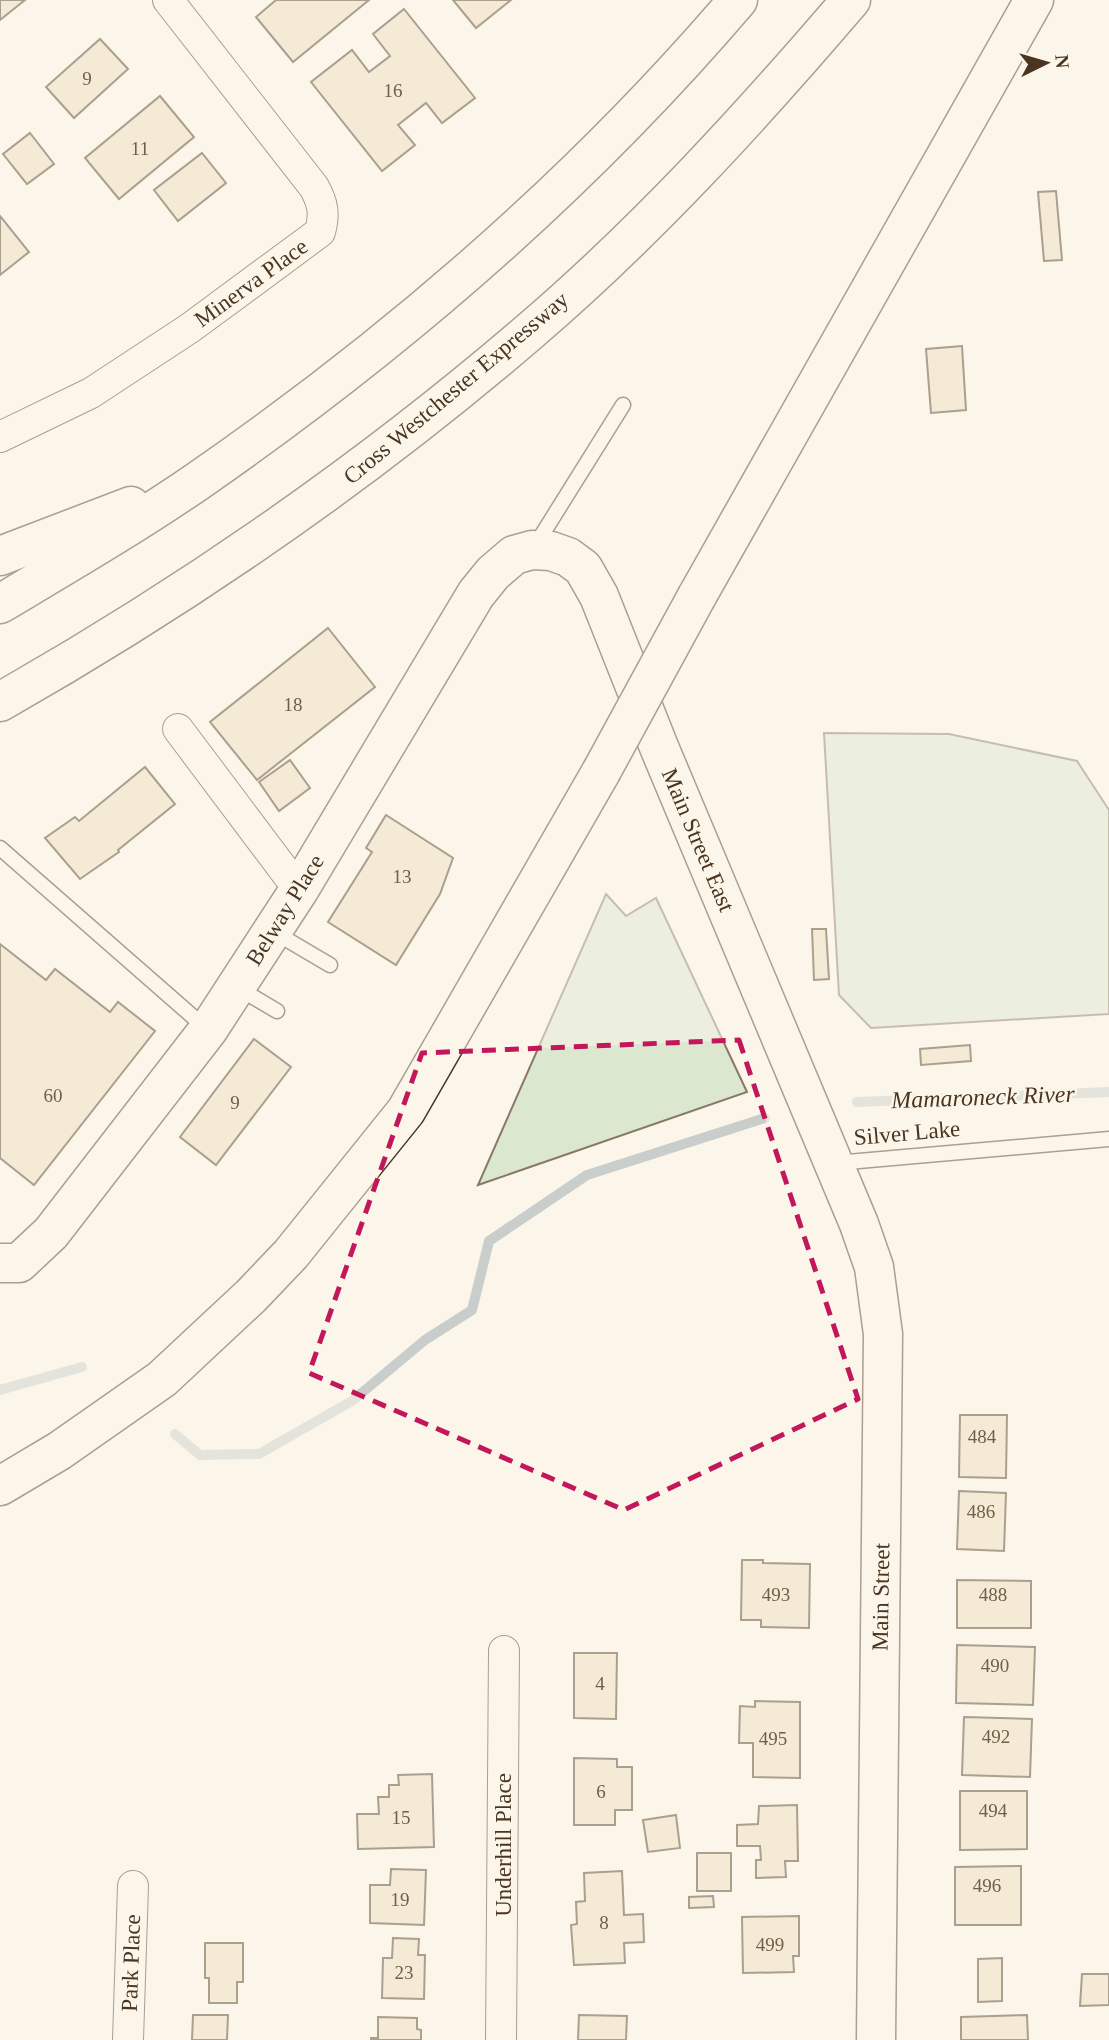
<svg xmlns="http://www.w3.org/2000/svg" width="1109" height="2040" font-family="Georgia,serif">
	<style>
		.green { fill: #dce7d0; stroke: #887966; stroke-width: 2 }
		.lines { fill: none; stroke-linecap: round; stroke-linejoin: round }
		.stream { stroke: #c9cecd; stroke-width: 10 }
		.building { fill: #ecdcbc; stroke: #4a3520; stroke-width: 2 }
		.lane-casing { stroke: #4a3520; stroke-width: 17 }
		.street-casing { stroke: #4a3520; stroke-width: 32 }
		.secondary-casing { stroke: #4a3520; stroke-width: 41 }
		.highway-casing { stroke: #4a3520; stroke-width: 41 }
		.lane { stroke: #fbf6e9; stroke-width: 14 }
		.street { stroke: #fbf6e9; stroke-width: 30 }
		.secondary { stroke: #fbf6e9; stroke-width: 38 }
		.highway { stroke: #fbf6e9; stroke-width: 38 }
		.highway-bridge-casing { stroke: #4a3520; stroke-width: 41; stroke-linecap: butt }
		.highway-bridge { stroke: #fbf6e9; stroke-width: 38 }
		.marked { fill: none; stroke: #c2185b; stroke-width: 5; stroke-dasharray: 14 9; stroke-linejoin: round }
		.labels { text-anchor: middle; dominant-baseline: central; stroke-width: 5; stroke-linejoin: round; paint-order: stroke }
		.number-label { font-size: 19px; fill: #725f47 }
		.street-label { font-size: 23px; fill: #4a3520; stroke: #fbf6e9 }
		.water-label { font-size: 24px; font-style: italic; fill: #4a3520; stroke: #fbf6e9 }
	</style>
	<rect width="100%" height="100%" fill="#fbf6e9"/>
	<!-- green -->
	<g class="green">
		<path d="M824 733 949 734 1077 761 1109 810V1014L871 1028 839 995Z"/>
		<path d="M606 894 626 916 656 898 747 1092 478 1185Z"/>
	</g>
	<g class="lines">
		<!-- stream -->
		<g class="stream">
			<path d="M857 1102 1109 1092"/>
			<path d="M0 1390 82 1367"/>
			<path d="M175 1434 200 1455 259 1454 352 1401 425 1340 472 1310 489 1241 587 1175 765 1118"/>
		</g>
	</g>
	<!-- building -->
	<g class="building">
		<path d="M0 0H25L0 20Z"/>
		<path d="M276 0H369L293 62 256 17Z"/>
		<path d="M453 0H511L476 28Z"/>
		<path d="M404 9 475 98 442 123 426 103 398 125 415 145 382 171 311 82 352 50 369 72 390 56 373 34Z"/>
		<path d="M100 39 128 69 74 118 46 87Z"/>
		<path d="M160 96 194 137 119 199 85 158Z"/>
		<path d="M30 133 54 164 27 184 3 154Z"/>
		<path d="M202 153 226 183 178 221 154 190Z"/>
		<path d="M1056 191 1062 260 1044 261 1038 192Z"/>
		<path d="M0 216 29 252 0 275Z"/>
		<path d="M962 346 966 410 931 413 926 349Z"/>
		<path d="M328 628 375 687 257 780 210 722Z"/>
		<path d="M290 760 310 788 279 811 259 782Z"/>
		<path d="M145 767 175 804 118 850 119 852 80 879 45 838 75 817 79 821Z"/>
		<path d="M386 815 453 858 440 894 396 965 328 922 372 852 366 848Z"/>
		<path d="M812 929H826L829 979 814 980Z"/>
		<path d="M0 944 46 980 55 969 110 1012 118 1002 155 1031 34 1185 0 1158Z"/>
		<path d="M254 1039 291 1067 216 1165 180 1137Z"/>
		<path d="M970 1045 971 1061 921 1065 920 1049Z"/>
		<path d="M960 1415H1007L1006 1478 959 1477Z"/>
		<path d="M959 1491 1006 1493 1004 1551 957 1549Z"/>
		<path d="M742 1560H763V1563L810 1564 809 1628 761 1627V1620H741Z"/>
		<path d="M957 1580 1031 1581V1628H957Z"/>
		<path d="M957 1645 1035 1647 1033 1705 956 1703Z"/>
		<path d="M574 1653H617L616 1719 574 1718Z"/>
		<path d="M755 1701 800 1702V1778L753 1777V1743H739L740 1706 755 1707Z"/>
		<path d="M964 1717 1032 1719 1030 1777 962 1775Z"/>
		<path d="M574 1758 617 1759V1767H632V1810H615V1825H574Z"/>
		<path d="M432 1774 434 1847 358 1849 357 1814H379L378 1797H389V1785H399L398 1775Z"/>
		<path d="M960 1791H1027V1849L960 1850Z"/>
		<path d="M797 1805 798 1861H785L786 1877 756 1878V1860H761L760 1846H737V1825L758 1824 759 1806Z"/>
		<path d="M676 1815 680 1848 648 1852 643 1820Z"/>
		<rect x="697" y="1853" width="34" height="38"/>
		<path d="M1021 1866V1925H955V1867Z"/>
		<path d="M391 1869 426 1870 424 1925 370 1923V1885H390Z"/>
		<path d="M622 1871 624 1915 643 1914 644 1942 624 1943 625 1963 574 1965 571 1925 577 1924 576 1902 585 1901 584 1873Z"/>
		<path d="M713 1896 714 1907 689 1908V1897Z"/>
		<path d="M799 1916V1956H793L794 1972 743 1973 742 1917Z"/>
		<path d="M393 1938 419 1939 418 1955H425L424 1999 382 1998 383 1958H392Z"/>
		<path d="M205 1943H243V1982H237V2003H209V1978H205Z"/>
		<path d="M1002 1958V2001L978 2002V1959Z"/>
		<path d="M1082 1974H1109V2005L1080 2006Z"/>
		<path d="M193 2015H228L227 2040H192Z"/>
		<path d="M579 2015 627 2016 626 2040H578Z"/>
		<path d="M1027 2015 1028 2040H961V2017Z"/>
		<path d="M378 2017 417 2018V2029L421 2030V2040H371V2038H378Z"/>
	</g>
	<g class="lines">
		<defs>
			<g id="lane">
				<path d="M535 546 623 405"/>
				<path d="M0 848 207 1029"/>
				<path d="M274 932 330 965"/>
				<path d="M238 988 277 1011"/>
				<path d="M836 1163 1109 1139"/>
			</g>
			<g id="street">
				<path d="M0 437 91 393 190 328 320 232C325 214 323 203 314 187L168 0"/>
				<path d="M178 729 299 890"/>
				<path d="M128 2040 133 1886"/>
				<path d="M501 2040 504 1651"/>
			</g>
			<path id="secondary" d="M0 1263H19L51 1233 208 1030 299 890 476 594 493 573 514 555 532 550 551 551 568 557 583 568 599 596 659 747 859 1224 874 1267 883 1334 876 2040"/>
			<g id="highway">
				<path d="M0 556 131 506"/>
				<path d="M697 596 1034 0"/>
				<path d="M0 604C67 564 134 525 198 481 397 343 581 184 738 0"/>
				<path d="M0 702C188 595 365 473 529 332 646 232 751 117 851 0"/>
				<path d="M0 1486 59 1451 162 1379 251 1296 291 1254 406 1111 601 772"/>
			</g>
		</defs>
		<!-- lane casing -->
		<use href="#lane" class="lane-casing"/>
		<!-- street casing -->
		<use href="#street" class="street-casing"/>
		<!-- secondary casing -->
		<use href="#secondary" class="secondary-casing"/>
		<!-- highway casing -->
		<use href="#highway" class="highway-casing"/>
		<!-- lane -->
		<use href="#lane" class="lane"/>
		<!-- street -->
		<use href="#street" class="street"/>
		<!-- secondary -->
		<use href="#secondary" class="secondary"/>
		<!-- highway -->
		<use href="#highway" class="highway"/>
		<defs>
			<path id="highway-bridge" d="M601 772 697 596"/>
		</defs>
		<!-- highway-bridge casing -->
		<use href="#highway-bridge" class="highway-bridge-casing"/>
		<!-- highway-bridge -->
		<use href="#highway-bridge" class="highway-bridge"/>
	</g>
	<!-- marked area -->
	<path d="M0 0H1109V2040H0ZM739 1040 858 1399 624 1510 309 1373 422 1053Z" fill="#fbf6e9" fill-opacity=".55" fill-rule="evenodd"/>
	<path class="marked" d="M739 1040 858 1399 624 1510 309 1373 422 1053Z"/>
	<g class="labels">
		<!-- number labels -->
		<g class="number-label">
			<text x="87" y="78">9</text>
			<text x="393" y="90">16</text>
			<text x="140" y="148">11</text>
			<text x="293" y="704">18</text>
			<text x="402" y="876">13</text>
			<text x="53" y="1095">60</text>
			<text x="235" y="1102">9</text>
			<text x="982" y="1436">484</text>
			<text x="981" y="1511">486</text>
			<text x="776" y="1594">493</text>
			<text x="993" y="1594">488</text>
			<text x="995" y="1665">490</text>
			<text x="600" y="1683">4</text>
			<text x="996" y="1736">492</text>
			<text x="773" y="1738">495</text>
			<text x="601" y="1791">6</text>
			<text x="993" y="1810">494</text>
			<text x="401" y="1817">15</text>
			<text x="987" y="1885">496</text>
			<text x="400" y="1899">19</text>
			<text x="604" y="1922">8</text>
			<text x="770" y="1944">499</text>
			<text x="404" y="1972">23</text>
		</g>
		<!-- street labels -->
		<g class="street-label">
			<text transform="translate(251 283) rotate(-36)">Minerva Place</text>
			<text transform="translate(456 388) rotate(-40)">Cross Westchester Expressway</text>
			<text transform="translate(698 840) rotate(67)">Main Street East</text>
			<text transform="translate(285 910) rotate(-58)">Belway Place</text>
			<text transform="translate(907 1133) rotate(-5)">Silver Lake</text>
			<text transform="translate(881 1597) rotate(-89)">Main Street</text>
			<text transform="translate(503 1845) rotate(-90)">Underhill Place</text>
			<text transform="translate(131 1963) rotate(-88)">Park Place</text>
		</g>
		<!-- water labels -->
		<g class="water-label">
			<text transform="translate(983 1097) rotate(-2)">Mamaroneck River</text>
		</g>
	</g>
	<!-- north arrow -->
	<g transform="translate(1046 63) rotate(85)" stroke="#fbf6e9" stroke-width="5" paint-order="stroke">
	<path d="M0-5L12 26L0 18L-12 26Z" fill="#4a3520"/>
	<text y="-10" font-size="19" font-weight="bold" text-anchor="middle" fill="#4a3520">N</text>
	</g>
</svg>
